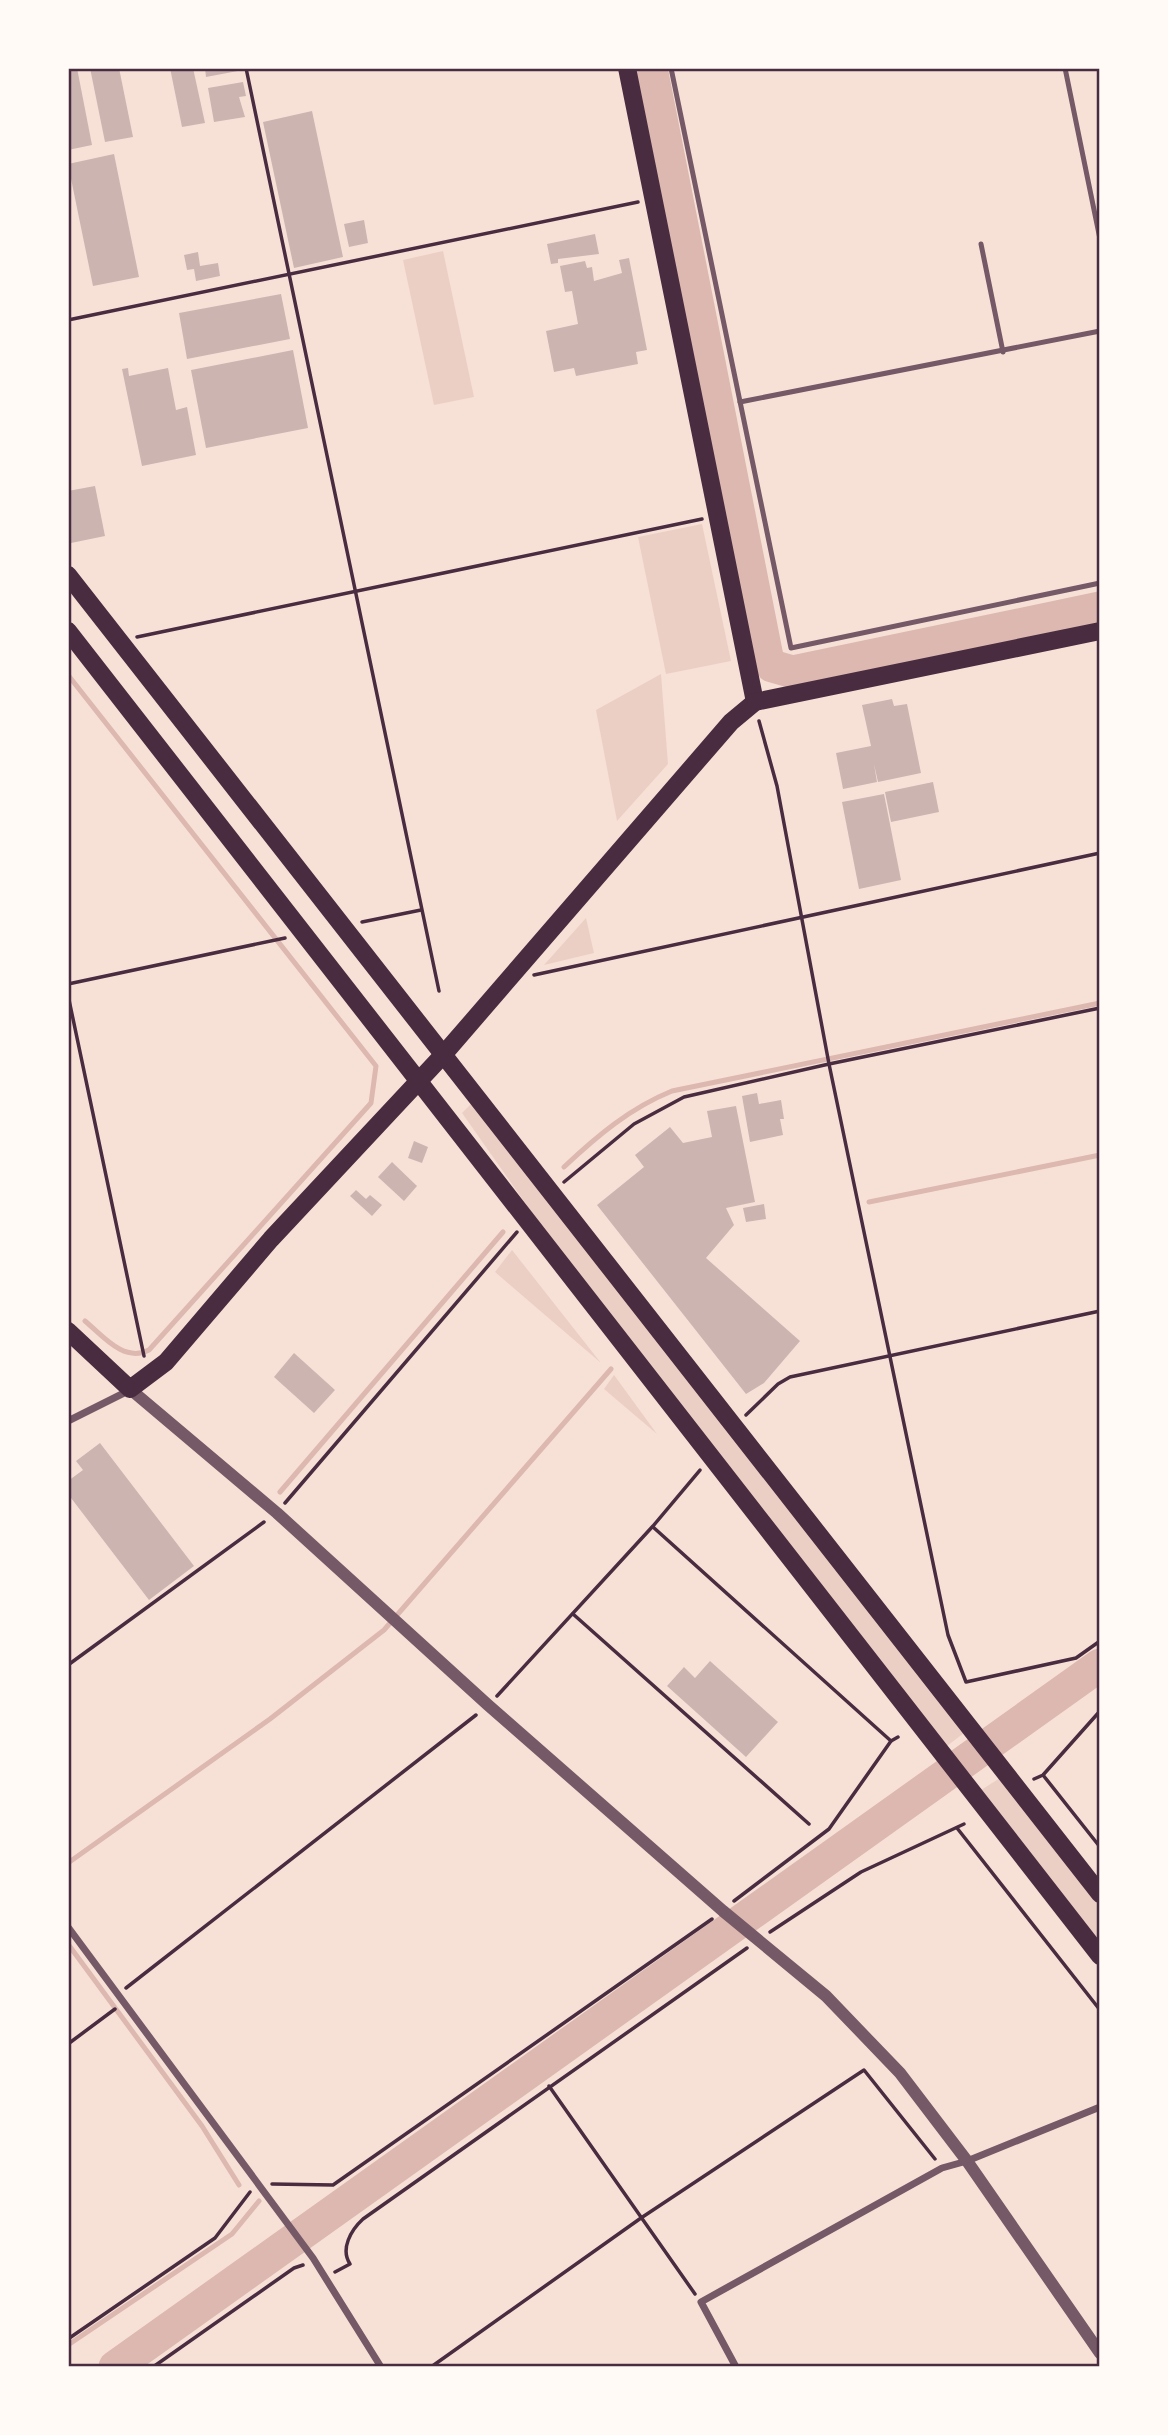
<svg xmlns="http://www.w3.org/2000/svg" width="1168" height="2435" font-family="'Fira Sans',sans-serif">
	<style>
		.green { fill: #ebcfc5 }
		.lines { fill: none; stroke-linecap: round; stroke-linejoin: round }
		.stream { stroke: #dcb8b0; stroke-width: 5 }
		.river { stroke: #dcb8b0; stroke-width: 33 }
		.building { fill: #ccb4b1 }
		.path { stroke: #4a2c40; stroke-width: 3.5 }
		.service { stroke: #755966; stroke-width: 5 }
		.minor { stroke: #755966; stroke-width: 7 }
		.tertiary { stroke: #755966; stroke-width: 12 }
		.primary { stroke: #4a2c40; stroke-width: 18 }
		.neatline { fill: none; stroke: #4a2c40; stroke-width: 2.5 }
	</style>
	<rect width="100%" height="100%" fill="#f7e1d7"/>
	<!-- green -->
	<g class="green">
		<path d="M443 251 474 397 434 405 403 260Z"/>
		<path d="M702 524 731 661 666 674 638 537Z"/>
		<path d="M661 674 668 764 617 821 596 710Z"/>
		<path d="M586 918 594 953 544 965Z"/>
		<path d="M474 1101 964 1733 947 1746 580 1281 462 1113Z"/>
		<path d="M512 1250 601 1363 495 1272Z"/>
		<path d="M614 1375 657 1434 604 1389Z"/>
		<path d="M1000 1778 1100 1905V1943L981 1790Z"/>
	</g>
	<g class="lines">
		<!-- stream -->
		<g class="stream">
			<path d="M68 675 376 1066 371 1103 149 1350C124 1363 103 1336 85 1321"/>
			<path d="M564 1167C597 1136 630 1108 672 1091L1100 1003"/>
			<path d="M869 1202 1100 1155"/>
			<path d="M280 1492 503 1232"/>
			<path d="M68 1863 270 1719 384 1630 611 1369"/>
			<path d="M68 1944 202 2126 239 2185"/>
			<path d="M68 2345 232 2234 259 2201"/>
		</g>
		<!-- river -->
		<g class="river">
			<path d="M651 68 767 657 772 666 793 672 1100 608"/>
			<path d="M115 2367 1100 1665"/>
		</g>
	</g>
	<!-- building -->
	<g class="building">
		<path d="M68 68H77L92 145 68 150Z"/>
		<path d="M90 68H119L133 137 105 142Z"/>
		<path d="M170 68H193L205 123 182 127Z"/>
		<path d="M205 68H243V70L206 77Z"/>
		<path d="M243 82 246 96 239 97 245 117 214 122 208 88Z"/>
		<path d="M312 111 343 257 294 268 263 122Z"/>
		<path d="M114 154 139 277 93 286 68 164Z"/>
		<path d="M364 220 368 243 349 247 344 224Z"/>
		<path d="M595 234 599 254 558 259V263L551 264 547 244Z"/>
		<path d="M198 252 200 266 218 263 220 276 196 281 194 269 187 270 184 255Z"/>
		<path d="M629 258 647 350 636 352 638 364 576 376 574 368 554 372 546 331 578 324 572 291 565 292 560 266 585 261 587 268 592 267 594 281 622 273 619 260Z"/>
		<path d="M281 294 290 339 187 359 179 313Z"/>
		<path d="M293 350 308 428 206 448 191 370Z"/>
		<path d="M128 368 129 376 168 368 176 410 187 407 196 455 142 466 122 369Z"/>
		<path d="M95 486 105 536 71 543 68 491Z"/>
		<path d="M892 699 894 706 907 704 921 773 878 782 874 764 877 782 843 789 836 753 871 746 862 705Z"/>
		<path d="M933 782 939 812 891 822 885 792Z"/>
		<path d="M884 794 901 880 859 889 842 802Z"/>
		<path d="M757 1093 759 1104 781 1100 784 1119H780L783 1135 750 1142 742 1096Z"/>
		<path d="M736 1106 755 1202 726 1208 734 1225 706 1258 800 1341 764 1383 746 1394 597 1205 644 1167 635 1155 670 1127 683 1143 712 1137 707 1111Z"/>
		<path d="M414 1141 428 1147 422 1163 408 1158Z"/>
		<path d="M392 1162 417 1186 404 1201 378 1177Z"/>
		<path d="M356 1190 366 1199 370 1195 382 1205 372 1216 350 1196Z"/>
		<path d="M764 1204 766 1219 746 1222 743 1208Z"/>
		<path d="M294 1353 335 1390 314 1413 274 1377Z"/>
		<path d="M100 1443 194 1566 149 1600 68 1494V1481L83 1470 76 1461Z"/>
		<path d="M710 1661 778 1722 746 1757 667 1686 684 1667 695 1678Z"/>
	</g>
	<g class="lines">
		<!-- path -->
		<g class="path">
			<path d="M246 68 439 991"/>
			<path d="M68 320 638 202"/>
			<path d="M137 637 702 519"/>
			<path d="M759 721 777 786 829 1064 948 1635 966 1682 1076 1658 1100 1641"/>
			<path d="M362 922 421 910"/>
			<path d="M534 975 1100 853"/>
			<path d="M68 984 285 938"/>
			<path d="M68 995 144 1356"/>
			<path d="M564 1182 634 1124 684 1097 829 1064 1100 1008"/>
			<path d="M746 1415 778 1384 790 1377 1100 1311"/>
			<path d="M285 1503 517 1232"/>
			<path d="M653 1527 891 1741"/>
			<path d="M573 1614 809 1824"/>
			<path d="M68 1665 264 1522"/>
			<path d="M497 1696 653 1526 700 1470"/>
			<path d="M1043 1775 1100 1847"/>
			<path d="M1034 1779 1043 1775 1100 1711"/>
			<path d="M957 1828 1100 2010"/>
			<path d="M734 1901 829 1829 891 1741 898 1737"/>
			<path d="M770 1932 861 1872 964 1824"/>
			<path d="M126 1988 476 1715"/>
			<path d="M68 2044 115 2009"/>
			<path d="M549 2086 695 2294"/>
			<path d="M272 2184 333 2185 712 1919"/>
			<path d="M335 2272 350 2264C340 2249 351 2230 363 2219L747 1948"/>
			<path d="M68 2339 215 2238 250 2192"/>
			<path d="M153 2367 294 2268 303 2265"/>
			<path d="M431 2367 641 2218 864 2070 935 2159"/>
		</g>
		<!-- service -->
		<g class="service">
			<path d="M671 68 791 648 1100 583"/>
			<path d="M1065 68 1100 239"/>
			<path d="M981 244 1003 352"/>
			<path d="M740 402 1100 331"/>
		</g>
		<!-- minor -->
		<g class="minor">
			<path d="M68 1421 130 1390"/>
			<path d="M68 1927 313 2258 381 2367"/>
			<path d="M736 2367 701 2302 942 2168 967 2161 1100 2107"/>
		</g>
		<!-- tertiary -->
		<path class="tertiary" d="M130 1389 277 1513 488 1705 723 1911 826 1996 900 2073 967 2161 1100 2353"/>
		<!-- primary -->
		<g class="primary">
			<path d="M627 68 755 702"/>
			<path d="M68 575 1100 1894"/>
			<path d="M68 631 1100 1956"/>
			<path d="M68 1331 130 1389 166 1362 271 1239 443 1055 731 722 755 702 1100 631"/>
		</g>
	</g>
	<!-- border -->
	<rect width="1168" height="2435" fill="none" stroke="#fffaf5" stroke-width="140"/>
	<rect x="70" y="70" width="1028" height="2295" class="neatline"/>
</svg>
